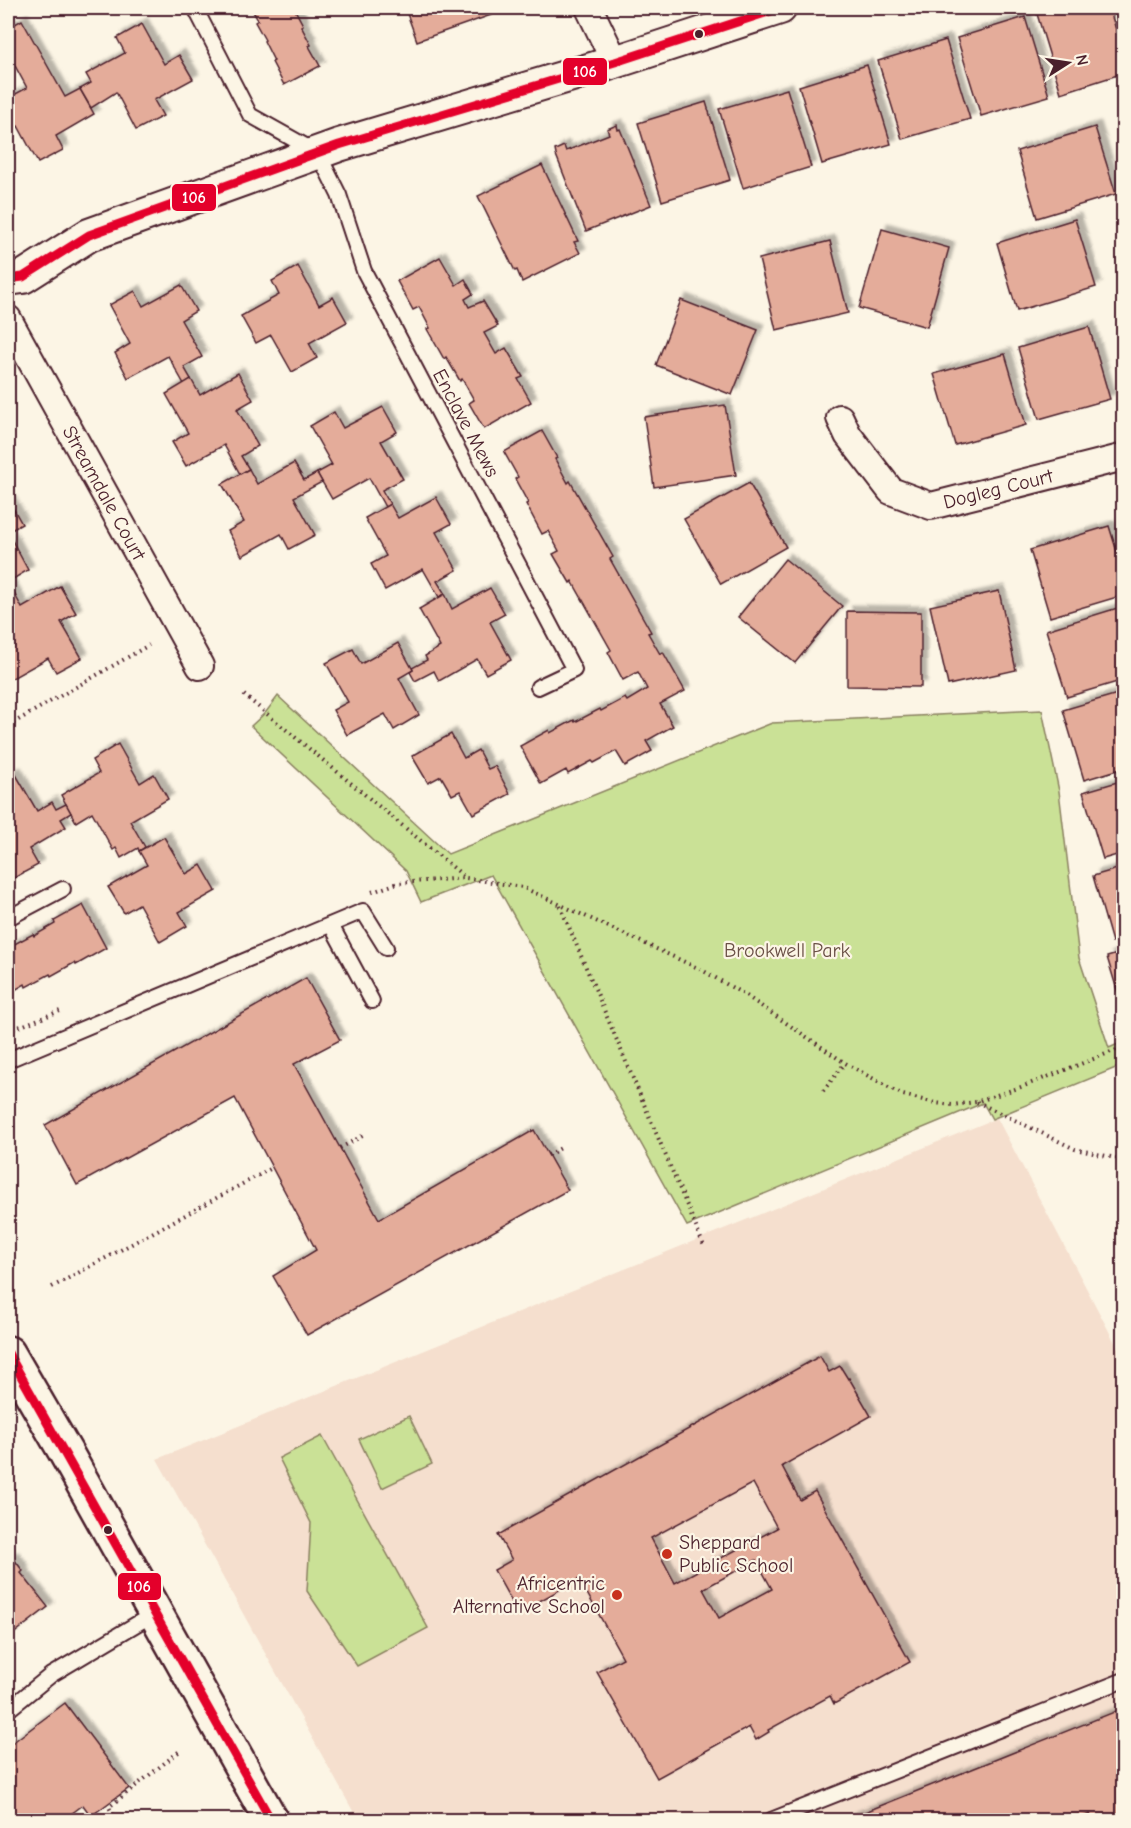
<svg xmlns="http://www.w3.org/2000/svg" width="1131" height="1828" font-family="'Comic Neue',sans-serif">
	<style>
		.built { fill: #f5dfce }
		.green { fill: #cae196; stroke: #8a8060; stroke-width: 1.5 }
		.building { fill: #e4ac9a; stroke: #4a1f2b; stroke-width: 1.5; fill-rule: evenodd; filter: url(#shadow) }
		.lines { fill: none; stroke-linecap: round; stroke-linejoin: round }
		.service-casing { stroke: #4a1f2b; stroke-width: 18 }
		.minor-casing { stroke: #4a1f2b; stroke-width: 30 }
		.tertiary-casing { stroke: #4a1f2b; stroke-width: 36 }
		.secondary-casing { stroke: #4a1f2b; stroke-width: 38 }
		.path { stroke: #4a1f2b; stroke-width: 4; stroke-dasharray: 1.5 4.5; stroke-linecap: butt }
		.service { stroke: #fcf5e5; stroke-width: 14 }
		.minor { stroke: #fcf5e5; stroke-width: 26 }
		.tertiary { stroke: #fcf5e5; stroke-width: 32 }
		.secondary { stroke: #fcf5e5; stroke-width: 33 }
		.bus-1-casing { stroke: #fcf5e5; stroke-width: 14 }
		.bus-1 { stroke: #e4002b; stroke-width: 9 }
		.bus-dot { fill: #4a1f2b; stroke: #fcf5e5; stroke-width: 2 }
		.poi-dot { fill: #c8321e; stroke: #fcf5e5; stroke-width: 2 }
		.labels { text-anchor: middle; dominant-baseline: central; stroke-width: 4.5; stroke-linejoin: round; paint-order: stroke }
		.street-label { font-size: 20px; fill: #4a1f2b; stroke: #fcf5e5 }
		.park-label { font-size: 20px; fill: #6a5046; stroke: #fcf5e5 }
		.poi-label { font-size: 20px; fill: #4a1f2b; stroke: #fcf5e5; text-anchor: start }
		.line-badge { stroke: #fcf5e5; stroke-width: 2 }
		.badge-label { font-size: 16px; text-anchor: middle; font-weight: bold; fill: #fff }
	</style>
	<defs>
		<filter id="shadow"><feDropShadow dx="5.5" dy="-5.5" stdDeviation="1.5" flood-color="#0004"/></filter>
	</defs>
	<rect width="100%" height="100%" fill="#fcf5e5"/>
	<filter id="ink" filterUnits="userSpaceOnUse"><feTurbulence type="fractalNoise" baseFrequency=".0167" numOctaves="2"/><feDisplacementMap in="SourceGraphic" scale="12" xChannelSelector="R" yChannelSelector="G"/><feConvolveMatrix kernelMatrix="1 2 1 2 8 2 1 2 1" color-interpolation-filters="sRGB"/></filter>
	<g filter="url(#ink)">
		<!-- built -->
		<path class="built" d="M997 1118 1123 1358V1820H358L157 1459Z"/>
		<!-- green -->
		<g class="green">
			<path d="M278 696 448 854 772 723 1042 710 1059 791 1079 958 1109 1048 1123 1042V1065L992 1119 983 1103 687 1226 491 875 421 902 406 871 251 726 266 712Z"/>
			<path d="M409 1416 432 1464 382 1488 359 1439Z"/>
			<path d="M322 1436 428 1628 357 1666 307 1591 311 1523 279 1458Z"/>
		</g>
		<!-- building -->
		<g class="building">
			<path d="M251 8H294L303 25 301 26 311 45 309 46 320 66 284 85 272 62 274 61 264 41 265 40 255 22 258 20Z"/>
			<path d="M405 8H492L494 14 417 41Z"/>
			<path d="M1059 8H1109L1124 54V73L1061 93 1037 14Z"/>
			<path d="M1025 17 1049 96 981 116 957 38Z"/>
			<path d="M22 20 65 97 80 89 94 114 56 136 63 150 38 163 18 126 8 132V98L27 88 8 53V28Z"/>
			<path d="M142 24 164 64 179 55 193 79 154 100 163 116 136 130 116 92 91 108 80 89 91 83 86 74 125 53 117 38Z"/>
			<path d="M946 40 970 119 902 139 878 61Z"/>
			<path d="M867 65 891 144 822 164 799 86Z"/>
			<path d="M787 89 811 167 743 188 719 109Z"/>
			<path d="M706 102 730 180 662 201 638 123Z"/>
			<path d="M617 125 618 130 620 129 651 205 586 231 556 155 555 150 564 146 566 151 609 134 607 129Z"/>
			<path d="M1095 127 1116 194 1037 218 1017 151Z"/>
			<path d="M542 165 578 241 574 242 580 253 522 282 517 270 515 271 478 196Z"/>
			<path d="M1075 219 1096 287 1017 311 997 243Z"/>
			<path d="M882 229 949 248 927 327 859 308Z"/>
			<path d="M830 241 848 313 776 330 759 259Z"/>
			<path d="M440 257 456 285 465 279 473 294 465 299 469 307 483 301 498 326 484 333 496 354 506 348 523 377 518 379 531 402 484 429 469 403 474 400 462 379 460 381 446 357 444 359 427 329 430 328 419 307 413 310 397 281Z"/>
			<path d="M298 266 319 305 333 297 347 322 309 343 317 358 292 372 271 335 256 343 241 316 279 295 272 281Z"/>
			<path d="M181 285 196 311 181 320 202 357 184 367 191 379 184 384 168 356 128 378 115 353 130 344 109 305 135 291 143 306Z"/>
			<path d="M681 300 758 330 732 395 656 365Z"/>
			<path d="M1089 327 1110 399 1039 419 1018 348Z"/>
			<path d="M1005 354 1026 425 955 445 934 374Z"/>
			<path d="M238 373 253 400 237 409 258 446 241 456 249 469 240 474 224 445 186 466 172 442 188 433 166 394 191 379 200 395Z"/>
			<path d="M725 405 736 475 654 487 644 417Z"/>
			<path d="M383 407 397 432 381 441 403 479 382 490 390 504 385 507 369 478 332 499 317 473 332 465 310 426 334 412 343 428Z"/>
			<path d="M542 431 557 458 555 459 568 483 570 481 613 557 610 559 651 632 648 633 660 654 663 652 685 691 660 704 673 726 646 741 652 751 625 766 616 751 594 763 592 761 568 774 566 770 541 784 520 746 549 730 550 733 574 720 575 722 600 709 601 711 625 698 627 701 647 689 638 672 623 680 608 652 611 650 572 581 570 583 553 554 559 551 548 531 542 534 526 504 528 503 515 479 518 477 504 452Z"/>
			<path d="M294 463 304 480 317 473 322 482 294 497 315 535 289 549 281 534 242 556 228 531 244 522 222 484 249 469 257 484Z"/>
			<path d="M749 483 786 547 721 584 684 519Z"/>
			<path d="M436 497 451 524 436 532 457 570 437 581 445 594 439 597 423 569 385 590 371 564 386 556 365 518 390 504 398 518Z"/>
			<path d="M8 499 22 524 8 532Z"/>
			<path d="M1109 526 1124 574V595L1050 617 1030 550Z"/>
			<path d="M8 533 28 570 8 582 14 593 8 596Z"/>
			<path d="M785 559 842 606 795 663 738 617Z"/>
			<path d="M60 586 76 613 61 622 82 658 56 672 48 658 9 680 8 677V647L10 646 8 641V596L14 593 22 608Z"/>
			<path d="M490 588 505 614 490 622 511 660 486 674 477 659 439 681 434 671 415 681 410 672 413 670 412 668 427 660 425 656 440 647 419 609 445 594 452 609Z"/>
			<path d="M999 591 1016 670 948 685 930 606Z"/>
			<path d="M1124 606V680L1067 697 1046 630Z"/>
			<path d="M847 611 921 612V687L847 686Z"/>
			<path d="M398 643 413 670 399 678 419 715 394 730 385 714 347 735 333 710 348 702 326 663 353 649 361 664Z"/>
			<path d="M1124 692V768L1084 780 1063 710Z"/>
			<path d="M451 734 464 758 478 750 488 769 495 766 510 794 473 814 460 791 452 795 441 776 428 783 412 756Z"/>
			<path d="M118 744 140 783 154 774 168 799 130 821 145 847 139 851 138 848 121 858 116 848 113 850 92 812 76 822 61 795 99 773 92 760Z"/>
			<path d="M15 773 37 811 52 802 56 809 66 804 71 813 61 819 66 827 29 849 38 865 12 879 8 871V777Z"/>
			<path d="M1124 780V853L1103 859 1083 792Z"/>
			<path d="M164 837 186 874 201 865 216 891 179 912 187 926 160 942 139 904 124 913 108 887 147 865 139 851Z"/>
			<path d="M1124 867V938L1112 942 1093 876Z"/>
			<path d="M83 905 106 948 76 965 74 963 51 976 50 974 26 987 25 984 8 994V945L9 947 33 934 34 936 55 924 54 921Z"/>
			<path d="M1124 952V1013L1107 957Z"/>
			<path d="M306 978 340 1040 294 1064 379 1219 534 1130 568 1190 307 1335 273 1276 316 1250 235 1098 77 1185 45 1125Z"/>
			<path d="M820 1356 829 1372 840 1366 848 1379 849 1378 871 1416 782 1466 800 1500 815 1491 910 1662 834 1704 830 1696 768 1730 769 1732 756 1740 749 1727 657 1778 597 1672 623 1658 579 1579 518 1613 494 1570 512 1560 498 1535ZM753 1483 777 1528 675 1583 651 1538ZM756 1560 772 1589 719 1618 703 1589Z"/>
			<path d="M9 1557 11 1560 13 1558 23 1571 21 1573 48 1607 8 1638Z"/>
			<path d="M65 1703 129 1788 91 1816 83 1805 63 1820H8V1746Z"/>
			<path d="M1124 1708V1820H1093L1090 1814 1075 1820H845Z"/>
		</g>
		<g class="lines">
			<defs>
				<g id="service">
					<path d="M195 8 250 115 318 153 339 195 364 271 574 670 538 687"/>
					<path d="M8 918 63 889"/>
					<path d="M331 925 372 1001"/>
					<path d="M8 1060 363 911 386 948"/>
					<path d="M8 1710 51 1675 155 1613"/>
					<path d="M771 1820 1124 1680"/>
				</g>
				<g id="minor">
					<path d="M589 8 615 62"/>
					<path d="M8 319 200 666"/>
					<path d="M840 418 848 435 891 491 931 506 1124 457"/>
				</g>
				<path id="tertiary" d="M8 279 23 277 89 235 339 145 615 62 780 8"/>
				<path id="secondary" d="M8 1353 66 1453 271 1820"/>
			</defs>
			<!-- service casing -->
			<use href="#service" class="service-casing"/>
			<!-- minor casing -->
			<use href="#minor" class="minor-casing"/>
			<!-- tertiary casing -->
			<use href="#tertiary" class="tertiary-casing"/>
			<!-- secondary casing -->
			<use href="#secondary" class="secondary-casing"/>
			<!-- path -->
			<g class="path">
				<path d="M244 695 466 878"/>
				<path d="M8 726 149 645"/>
				<path d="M372 892 398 883 466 878 522 887 702 970 745 995 845 1063 903 1095 935 1103 952 1105 976 1102 1024 1086 1124 1047"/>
				<path d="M560 906 704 1246"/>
				<path d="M8 1031 60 1011"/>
				<path d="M823 1091 845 1063"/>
				<path d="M977 1102 1075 1149 1124 1160"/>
				<path d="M340 1148 366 1134"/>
				<path d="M548 1155 561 1148"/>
				<path d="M52 1287 272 1168"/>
				<path d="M116 1820 109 1807 181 1750"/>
			</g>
			<!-- service -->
			<use href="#service" class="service"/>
			<!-- minor -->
			<use href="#minor" class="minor"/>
			<!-- tertiary -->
			<use href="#tertiary" class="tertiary"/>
			<!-- secondary -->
			<use href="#secondary" class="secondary"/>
			<defs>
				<g id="bus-1">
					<path d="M8 279 23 277 89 235 339 145 615 62 780 8"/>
					<path d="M8 1353 271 1820"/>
				</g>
			</defs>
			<!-- bus-1 casing -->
			<use href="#bus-1" class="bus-1-casing"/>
			<!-- bus-1 -->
			<use href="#bus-1" class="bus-1"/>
		</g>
	</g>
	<!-- markers -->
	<g class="bus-dot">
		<circle cx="699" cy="34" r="5"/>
		<circle cx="108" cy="1530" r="5"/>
	</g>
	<g class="poi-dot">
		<circle cx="667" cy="1554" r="6"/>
		<circle cx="617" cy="1595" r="6"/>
	</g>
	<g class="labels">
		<!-- street labels -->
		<g class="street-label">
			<text transform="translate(466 423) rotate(62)">Enclave Mews</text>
			<text transform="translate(998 489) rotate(-14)">Dogleg Court</text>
			<text transform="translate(104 493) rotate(61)">Streamdale Court</text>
		</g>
		<!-- park labels -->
		<g class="park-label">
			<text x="787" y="950">Brookwell Park</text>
		</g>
		<!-- poi labels -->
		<g class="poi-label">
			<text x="679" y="1542">Sheppard<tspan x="679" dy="23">Public School</tspan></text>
			<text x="605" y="1583" text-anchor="end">Africentric<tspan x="605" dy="23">Alternative School</tspan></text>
		</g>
	</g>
	<g class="line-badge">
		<rect x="562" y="57" width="46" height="29" rx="6" fill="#e4002b"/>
		<rect x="171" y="183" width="46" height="29" rx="6" fill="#e4002b"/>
		<rect x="117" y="1572" width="45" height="29" rx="6" fill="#e4002b"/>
	</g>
	<g class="badge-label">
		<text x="585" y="77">106</text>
		<text x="194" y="203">106</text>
		<text x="139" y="1592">106</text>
	</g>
	<!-- margin -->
	<rect width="1131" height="1828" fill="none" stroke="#fcf5e5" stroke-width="30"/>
	<rect x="15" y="15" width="1101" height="1798" fill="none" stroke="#4a1f2b" stroke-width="2" filter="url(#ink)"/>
	<!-- north arrow -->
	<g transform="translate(1068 63) rotate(78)" stroke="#fcf5e5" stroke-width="4.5" paint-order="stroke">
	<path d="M0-4.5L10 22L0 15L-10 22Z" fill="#4a1f2b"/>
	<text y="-9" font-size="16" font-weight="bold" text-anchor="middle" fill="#4a1f2b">N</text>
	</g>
</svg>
